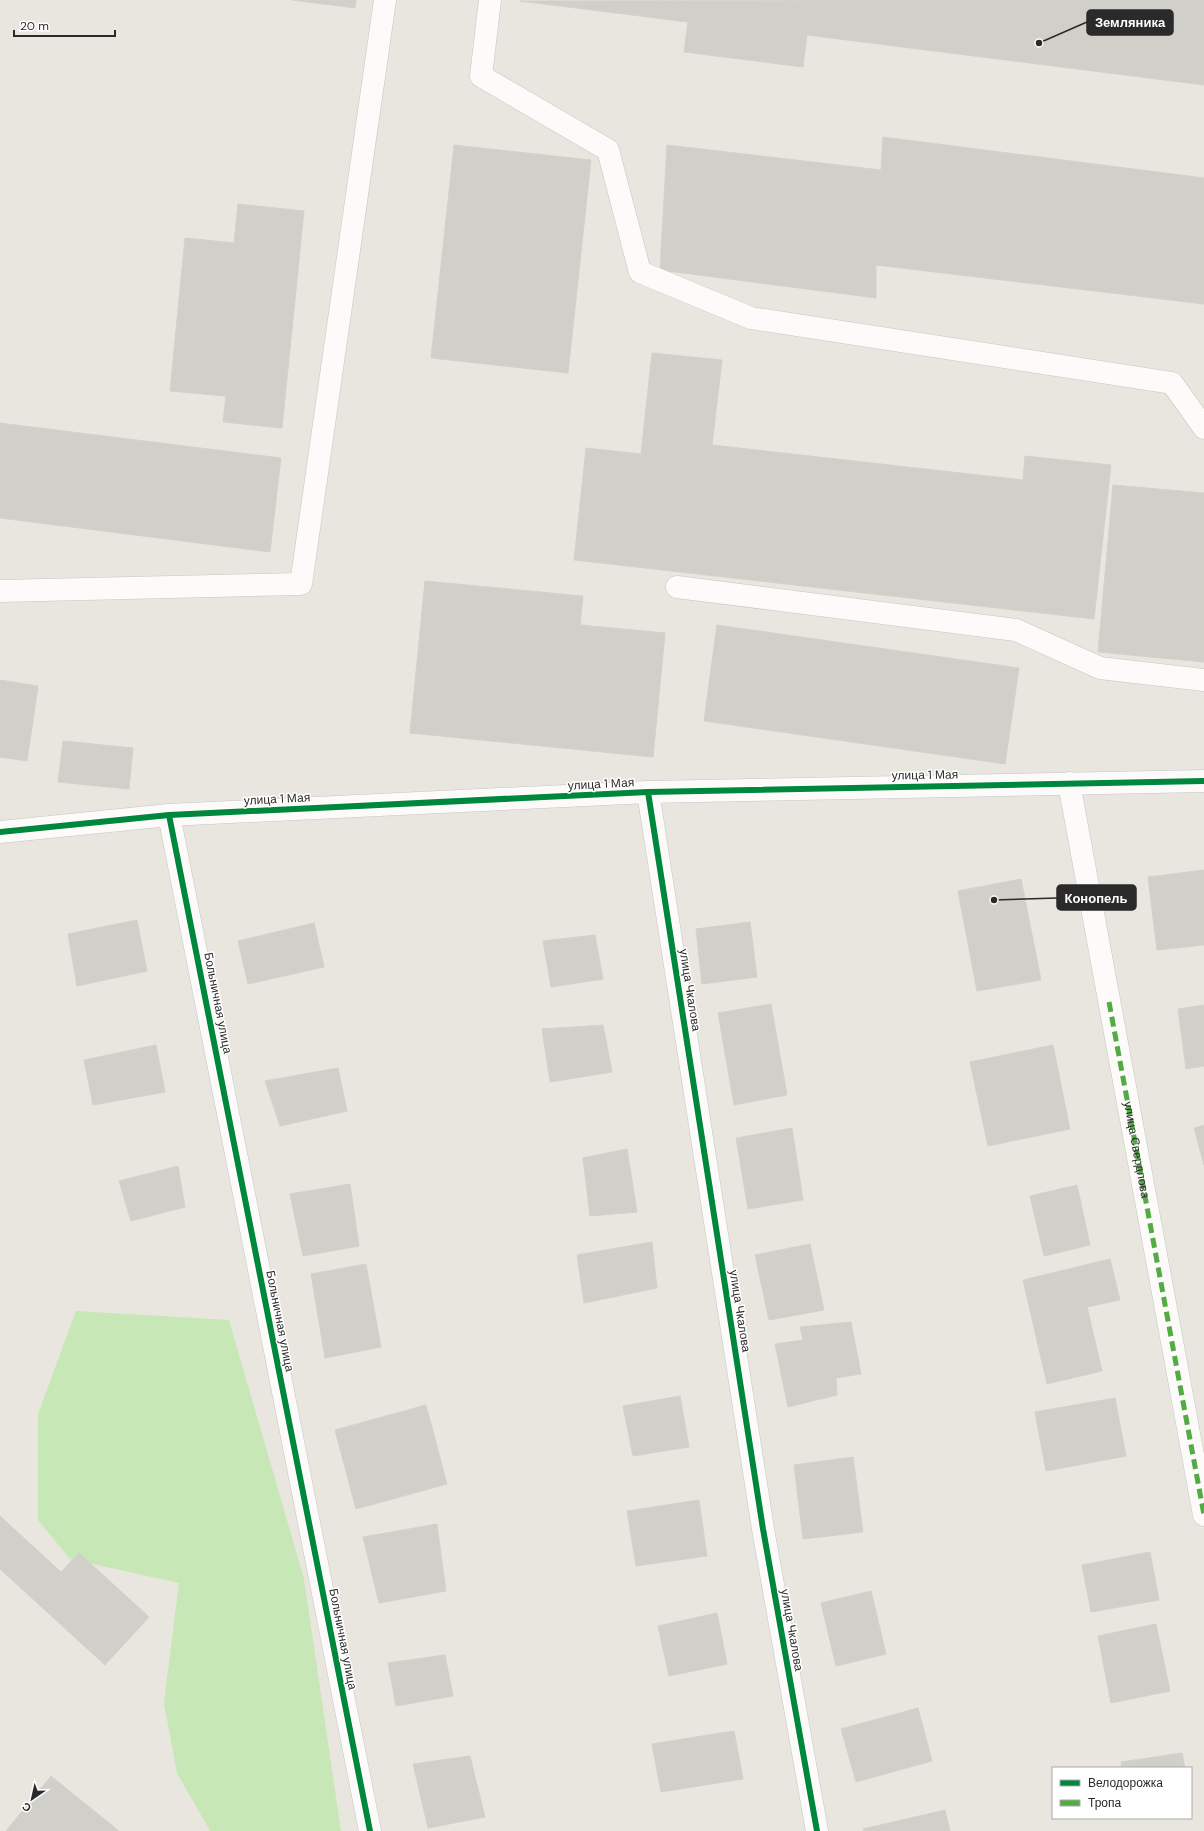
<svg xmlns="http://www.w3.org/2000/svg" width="1204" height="1831" font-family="'DM Sans',sans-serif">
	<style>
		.green { fill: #c7e7b6 }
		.building { fill: #d1cfca; stroke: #d4d1cb }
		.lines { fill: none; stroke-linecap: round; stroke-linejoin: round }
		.minor-casing { stroke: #c6c5c5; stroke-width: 23 }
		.minor { stroke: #fcfbfa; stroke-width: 22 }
		.quiet { stroke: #53ab44; stroke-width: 5; stroke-dasharray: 10 5; stroke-linecap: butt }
		.cycleway-casing { stroke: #fff; stroke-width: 8 }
		.cycleway { stroke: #00873e; stroke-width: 6 }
		.labels { text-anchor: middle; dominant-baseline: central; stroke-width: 3; stroke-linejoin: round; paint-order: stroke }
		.street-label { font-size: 12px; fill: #2a2a2a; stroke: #fff }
		.leader { fill: none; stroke: #2a2a2a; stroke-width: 1.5 }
		.callout-dot { fill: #2a2a2a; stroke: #fff; stroke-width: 1.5 }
		.callout { fill: #2a2a2a; stroke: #2a2a2a; stroke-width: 1.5 }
		.callout-label { font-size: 13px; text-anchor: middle; font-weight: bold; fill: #fff }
	</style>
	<rect width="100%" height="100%" fill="#e9e6df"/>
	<!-- green -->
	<path class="green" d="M76 1311 229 1320 304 1579 341 1831H210L177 1773 164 1703 179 1583 70 1559 38 1520V1414Z"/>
	<!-- building -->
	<g class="building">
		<path d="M292 0H356L355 8Z"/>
		<path d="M1204 0V85L807 35 803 67 684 52 688 22 520 1Z"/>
		<path d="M883 137 1204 178V304L876 265V298L660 270 667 145 881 170Z"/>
		<path d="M454 145 591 160 568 373 431 358Z"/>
		<path d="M238 204 304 211 282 428 223 422 226 396 170 391 185 238 234 243Z"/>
		<path d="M652 353 722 360 712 445 1023 480 1025 456 1111 465 1094 619 574 560 586 448 641 454Z"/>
		<path d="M0 423 281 458 270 552 0 518Z"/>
		<path d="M1113 485 1204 493V662L1098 652Z"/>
		<path d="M425 581 583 596 580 625 665 633 653 757 410 733Z"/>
		<path d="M717 625 1019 668 1005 764 704 721Z"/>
		<path d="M0 680 38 686 27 761 0 757Z"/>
		<path d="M63 741 133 748 129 789 58 782Z"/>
		<path d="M1204 870V945L1157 950 1148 877Z"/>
		<path d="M1021 879 1041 980 977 991 958 891Z"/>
		<path d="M137 920 147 971 77 986 68 934Z"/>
		<path d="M750 922 757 977 702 984 696 929Z"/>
		<path d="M314 923 324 967 248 984 238 941Z"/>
		<path d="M595 935 603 979 551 987 543 941Z"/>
		<path d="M771 1004 787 1095 734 1105 718 1013Z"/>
		<path d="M1204 1005V1066L1186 1069 1178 1009Z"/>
		<path d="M603 1025 612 1072 550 1082 542 1029Z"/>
		<path d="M156 1045 165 1092 93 1105 84 1060Z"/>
		<path d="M1053 1045 1070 1129 988 1146 970 1062Z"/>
		<path d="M338 1068 347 1111 280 1126 265 1081Z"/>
		<path d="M1204 1125V1165L1194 1128Z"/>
		<path d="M792 1128 803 1200 748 1209 736 1138Z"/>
		<path d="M627 1149 637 1212 590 1216 583 1158Z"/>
		<path d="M178 1166 185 1207 131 1221 119 1181Z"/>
		<path d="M350 1184 359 1246 303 1256 290 1194Z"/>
		<path d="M1077 1185 1090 1245 1044 1256 1030 1196Z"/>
		<path d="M652 1242 657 1288 584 1303 577 1255Z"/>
		<path d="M810 1244 824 1310 769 1320 755 1255Z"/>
		<path d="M1110 1259 1120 1300 1087 1307 1102 1371 1047 1384 1023 1280Z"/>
		<path d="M366 1264 381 1347 325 1358 311 1274Z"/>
		<path d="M851 1322 861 1374 836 1378 837 1395 788 1407 775 1344 803 1340 800 1327Z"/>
		<path d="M680 1396 689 1447 633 1456 623 1406Z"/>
		<path d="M1115 1398 1126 1456 1046 1471 1035 1412Z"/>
		<path d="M426 1405 447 1484 356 1509 335 1430Z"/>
		<path d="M853 1457 863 1532 803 1539 794 1465Z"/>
		<path d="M699 1500 707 1556 636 1566 627 1511Z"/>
		<path d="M0 1516 61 1572 79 1553 149 1617 105 1665 0 1569Z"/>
		<path d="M437 1524 446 1591 379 1603 363 1537Z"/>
		<path d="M1150 1552 1159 1600 1091 1612 1082 1565Z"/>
		<path d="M871 1591 886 1654 836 1666 821 1603Z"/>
		<path d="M717 1613 727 1664 669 1676 658 1626Z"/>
		<path d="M1156 1624 1170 1691 1111 1703 1098 1636Z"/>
		<path d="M445 1655 453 1696 396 1706 388 1663Z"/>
		<path d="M918 1708 932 1761 856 1782 841 1729Z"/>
		<path d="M734 1731 743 1779 661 1792 652 1744Z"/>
		<path d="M1182 1753 1185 1768H1122L1121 1762Z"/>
		<path d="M470 1756 485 1817 428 1828 413 1764Z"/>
		<path d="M51 1776 119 1831H6Z"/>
		<path d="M945 1810 950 1831H864L863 1829Z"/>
	</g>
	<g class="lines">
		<defs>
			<g id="minor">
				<path d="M490 0 481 76 608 150 640 272 751 318 1172 383 1204 428"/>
				<path d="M677 587 1016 630 1100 668 1204 680"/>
				<path d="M0 591 301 584 385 0"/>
				<path id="s1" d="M1069 783 1204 1515"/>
				<path d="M648 792 763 1529 817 1831"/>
				<path d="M169 815 370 1831"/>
				<path d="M0 832 169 815 648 792 1204 781"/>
			</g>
		</defs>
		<!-- minor casing -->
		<use href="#minor" class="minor-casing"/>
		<!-- minor -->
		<use href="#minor" class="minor"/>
		<!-- quiet -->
		<path class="quiet" d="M1109 1002 1204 1515"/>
		<defs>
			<g id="cycleway">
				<path d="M648 792 763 1529 817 1831"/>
				<path d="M169 815 370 1831"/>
				<path d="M0 832 169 815 648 792 1204 781"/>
			</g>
		</defs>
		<!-- cycleway casing -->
		<use href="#cycleway" class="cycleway-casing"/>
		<!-- cycleway -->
		<use href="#cycleway" class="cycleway"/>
	</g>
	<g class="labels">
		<!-- street labels -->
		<g class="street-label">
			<text transform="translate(925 775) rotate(-1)">улица 1 Мая</text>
			<text transform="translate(601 784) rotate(-3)">улица 1 Мая</text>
			<text transform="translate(277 799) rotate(-3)">улица 1 Мая</text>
			<text transform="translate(690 990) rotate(81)">улица Чкалова</text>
			<text transform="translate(218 1003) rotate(79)">Больничная улица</text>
			<text stroke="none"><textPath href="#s1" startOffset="373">улица Свердлова</textPath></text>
			<text transform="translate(740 1311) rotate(81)">улица Чкалова</text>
			<text transform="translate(280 1321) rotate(79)">Больничная улица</text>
			<text transform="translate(792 1630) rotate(80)">улица Чкалова</text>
			<text transform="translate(343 1639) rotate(79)">Больничная улица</text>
		</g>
	</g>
	<!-- callouts -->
	<path class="leader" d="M1039 43L1087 22M994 900L1057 898"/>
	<g class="callout-dot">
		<circle cx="1039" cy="43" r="4"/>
		<circle cx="994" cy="900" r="4"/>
	</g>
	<g class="callout">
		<rect x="1087" y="10" width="86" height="25" rx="4"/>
		<rect x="1057" y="885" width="79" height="25" rx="4"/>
	</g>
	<g class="callout-label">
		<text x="1130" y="27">Земляника</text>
		<text x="1096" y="903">Конопель</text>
	</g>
	<!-- legend -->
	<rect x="1052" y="1767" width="140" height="52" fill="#ffffff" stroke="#aaaaaa"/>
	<rect x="1060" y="1780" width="20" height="6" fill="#00873e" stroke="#aaaaaa"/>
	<text x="1088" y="1787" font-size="12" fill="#2a2a2a">Велодорожка</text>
	<rect x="1060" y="1800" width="20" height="6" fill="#53ab44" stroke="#aaaaaa"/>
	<text x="1088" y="1807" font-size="12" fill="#2a2a2a">Тропа</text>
	<!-- north arrow -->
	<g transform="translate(32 1799) rotate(214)" stroke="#ffffff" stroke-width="3" paint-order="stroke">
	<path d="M0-3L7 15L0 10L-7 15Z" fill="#2a2a2a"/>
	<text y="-6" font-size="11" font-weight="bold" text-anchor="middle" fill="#2a2a2a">С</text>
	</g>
	<!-- scale -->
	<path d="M14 30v6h101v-6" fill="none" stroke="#2a2a2a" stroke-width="2"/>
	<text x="20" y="30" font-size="12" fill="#2a2a2a" stroke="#ffffff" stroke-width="3" paint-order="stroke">20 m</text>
</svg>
